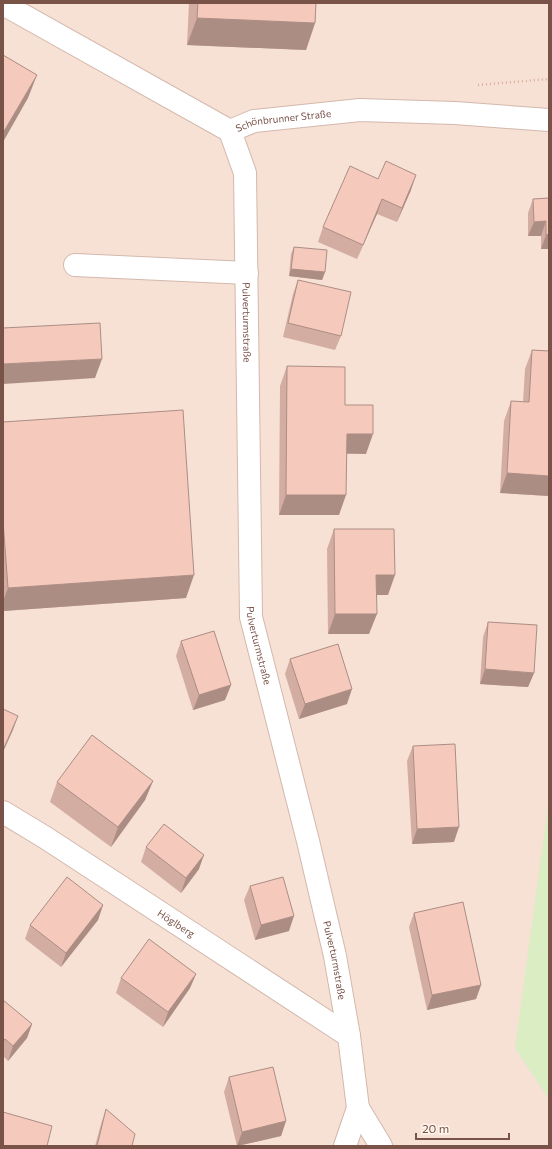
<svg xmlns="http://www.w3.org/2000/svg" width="552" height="1149" font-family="Commissioner,sans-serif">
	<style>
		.residential { fill: #f6e1d4 }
		.green { fill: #daedc3 }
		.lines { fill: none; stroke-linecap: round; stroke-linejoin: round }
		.minor-casing { stroke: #d3b8ad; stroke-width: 24 }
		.path { stroke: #daac9e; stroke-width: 2.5; stroke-dasharray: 1 3; stroke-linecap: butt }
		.minor { stroke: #fff; stroke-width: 22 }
		.wall { fill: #d3ada2 }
		.shaded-wall { fill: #ac8d84 }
		.building { fill: #f5c9bc; stroke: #ac8d84 }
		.labels { text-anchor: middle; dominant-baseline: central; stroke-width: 3.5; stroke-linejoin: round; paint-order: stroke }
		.street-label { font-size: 10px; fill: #795248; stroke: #fff5ed }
	</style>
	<rect width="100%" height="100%" fill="#fef1e6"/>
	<!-- residential -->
	<rect class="residential" x="3" y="3" width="546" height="1143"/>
	<!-- green -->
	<path class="green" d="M549 799V1099L515 1048Z"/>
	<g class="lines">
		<defs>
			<g id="minor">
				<path d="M3 4 230 131"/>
				<path id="s1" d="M230 131 245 173 251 617 308 841 335 956 349 1036 358 1108 381 1146"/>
				<path id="s2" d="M230 131 254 121 360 110 455 113 549 120"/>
				<path d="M75 265 247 273"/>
				<path id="s3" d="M3 812 46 838 349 1036"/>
				<path d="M345 1146 358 1108"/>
			</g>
		</defs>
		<!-- minor casing -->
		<use href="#minor" class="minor-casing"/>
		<!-- path -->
		<path class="path" d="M478 85 549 79"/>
		<!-- minor -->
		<use href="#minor" class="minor"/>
	</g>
	<!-- wall -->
	<g class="wall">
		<path d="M189 3H316L315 23 306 50 187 45Z"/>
		<path d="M378 179 411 190 397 222 377 214 357 259 318 242 323 227Z"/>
		<path d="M549 198V249H541V236H528V213L533 199Z"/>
		<path d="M294 247 325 272 322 280 289 276 291 254Z"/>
		<path d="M298 280 341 336 335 350 283 337 293 294Z"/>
		<path d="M532 350 549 351V496L500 493 504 421 511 401 523 402 525 369Z"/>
		<path d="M287 366 345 405 366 454H346L339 515H279L280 386Z"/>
		<path d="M3 422 186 598 3 611Z"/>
		<path d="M334 529 388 595H377L369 634H328L327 549Z"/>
		<path d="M488 622 534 673 528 687 480 684 483 637Z"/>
		<path d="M181 641 231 685 225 700 193 710 176 656Z"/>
		<path d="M290 659 347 704 299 719 285 674Z"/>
		<path d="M413 746 454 842 412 844 407 761Z"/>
		<path d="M153 781 145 800 111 847 50 802 57 782Z"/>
		<path d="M146 847 199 869 181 893 141 862Z"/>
		<path d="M250 886 289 931 255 940 244 900Z"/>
		<path d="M103 905 98 920 61 967 25 939 30 925Z"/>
		<path d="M414 913 481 985 476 999 427 1010 409 927Z"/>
		<path d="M196 974 190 988 163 1027 116 993 121 978Z"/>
		<path d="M3 1000 32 1024 27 1038 8 1061 3 1056Z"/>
		<path d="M229 1077 286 1121 281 1136 237 1146 224 1092Z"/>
		<path d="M106 1109 132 1146H95L101 1124Z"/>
	</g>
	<!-- shaded-wall -->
	<g class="shaded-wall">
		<path d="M197 18 315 23 306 50 187 45Z"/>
		<path d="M37 75 28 98 3 142V133Z"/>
		<path d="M416 175 411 190 397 222 402 208Z"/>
		<path d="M382 199 377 214 357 259 363 245Z"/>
		<path d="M546 221 541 236H528L534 222Z"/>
		<path d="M549 234V249H541L546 235Z"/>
		<path d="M291 269 325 272 322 280 289 276Z"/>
		<path d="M102 359 95 378 3 384V364Z"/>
		<path d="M347 434H373L366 454 339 453Z"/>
		<path d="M507 473 549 476V496L500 493Z"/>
		<path d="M286 495H346L339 515H279Z"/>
		<path d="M194 575 186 598 3 611V601L8 588Z"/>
		<path d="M376 575H395L388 595H369Z"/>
		<path d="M335 614H377L369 634H328Z"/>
		<path d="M485 669 534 673 528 687 480 684Z"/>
		<path d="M231 685 225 700 193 710 199 695Z"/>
		<path d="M352 689 347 704 299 719 305 704Z"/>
		<path d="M18 716 13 730 3 752V750Z"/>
		<path d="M153 781 145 800 111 847 118 827Z"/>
		<path d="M459 827 454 842 412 844 417 829Z"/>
		<path d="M204 855 199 869 181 893 186 878Z"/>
		<path d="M103 905 98 920 61 967 66 953Z"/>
		<path d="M294 916 289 931 255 940 261 925Z"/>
		<path d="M196 974 190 988 163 1027 168 1012Z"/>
		<path d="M481 985 476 999 427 1010 432 995Z"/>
		<path d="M32 1024 27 1038 8 1061 13 1046Z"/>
		<path d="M286 1121 281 1136 237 1146 242 1132Z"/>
	</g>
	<!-- building -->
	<g class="building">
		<path d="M198 3H316L315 23 197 18Z"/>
		<path d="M3 55 37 75 3 133Z"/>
		<path d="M386 161 416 175 402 208 382 199 363 245 323 227 350 166 378 179Z"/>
		<path d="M549 198V234L546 235V221L534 222 533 199Z"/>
		<path d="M294 247 327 250 325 272 291 269Z"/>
		<path d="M298 280 351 292 341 336 288 323Z"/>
		<path d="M100 323 102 359 3 364V328Z"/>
		<path d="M532 350 549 351V476L507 473 511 401 529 402Z"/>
		<path d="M287 366 345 367V405H373V434H347L346 495H286Z"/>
		<path d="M183 410 194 575 8 588 3 521V422Z"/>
		<path d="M334 529H394L395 575H376L377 614H335Z"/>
		<path d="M488 622 537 625 534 673 485 669Z"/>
		<path d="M214 631 231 685 199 695 181 641Z"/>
		<path d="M338 644 352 689 305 704 290 659Z"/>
		<path d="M3 709 18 716 3 750Z"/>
		<path d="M92 735 153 781 118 827 57 782Z"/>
		<path d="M455 744 459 827 417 829 413 746Z"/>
		<path d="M164 824 204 855 186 878 146 847Z"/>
		<path d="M67 877 103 905 66 953 30 925Z"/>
		<path d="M283 877 294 916 261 925 250 886Z"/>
		<path d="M463 902 481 985 432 995 414 913Z"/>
		<path d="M149 939 196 974 168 1012 121 978Z"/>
		<path d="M3 1000 32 1024 13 1046 5 1039 3 1042Z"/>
		<path d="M273 1067 286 1121 242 1132 229 1077Z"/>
		<path d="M106 1109 135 1134 132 1146H97Z"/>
		<path d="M3 1112 52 1126 47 1146H3Z"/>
	</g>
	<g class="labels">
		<!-- street labels -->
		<g class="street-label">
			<text stroke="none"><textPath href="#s2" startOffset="55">Schönbrunner Straße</textPath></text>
			<text stroke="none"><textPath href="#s1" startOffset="194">Pulverturmstraße</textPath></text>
			<text stroke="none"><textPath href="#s1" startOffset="518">Pulverturmstraße</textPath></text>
			<text stroke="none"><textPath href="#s3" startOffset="206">Höglberg</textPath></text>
			<text stroke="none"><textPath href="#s1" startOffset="842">Pulverturmstraße</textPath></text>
		</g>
	</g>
	<!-- border -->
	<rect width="552" height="1149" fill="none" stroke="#795248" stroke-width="8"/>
	<!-- scale -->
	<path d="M416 1133v6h93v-6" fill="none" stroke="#795248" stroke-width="2"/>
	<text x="422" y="1133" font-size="12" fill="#795248" stroke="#fff5ed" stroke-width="3" paint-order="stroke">20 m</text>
</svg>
